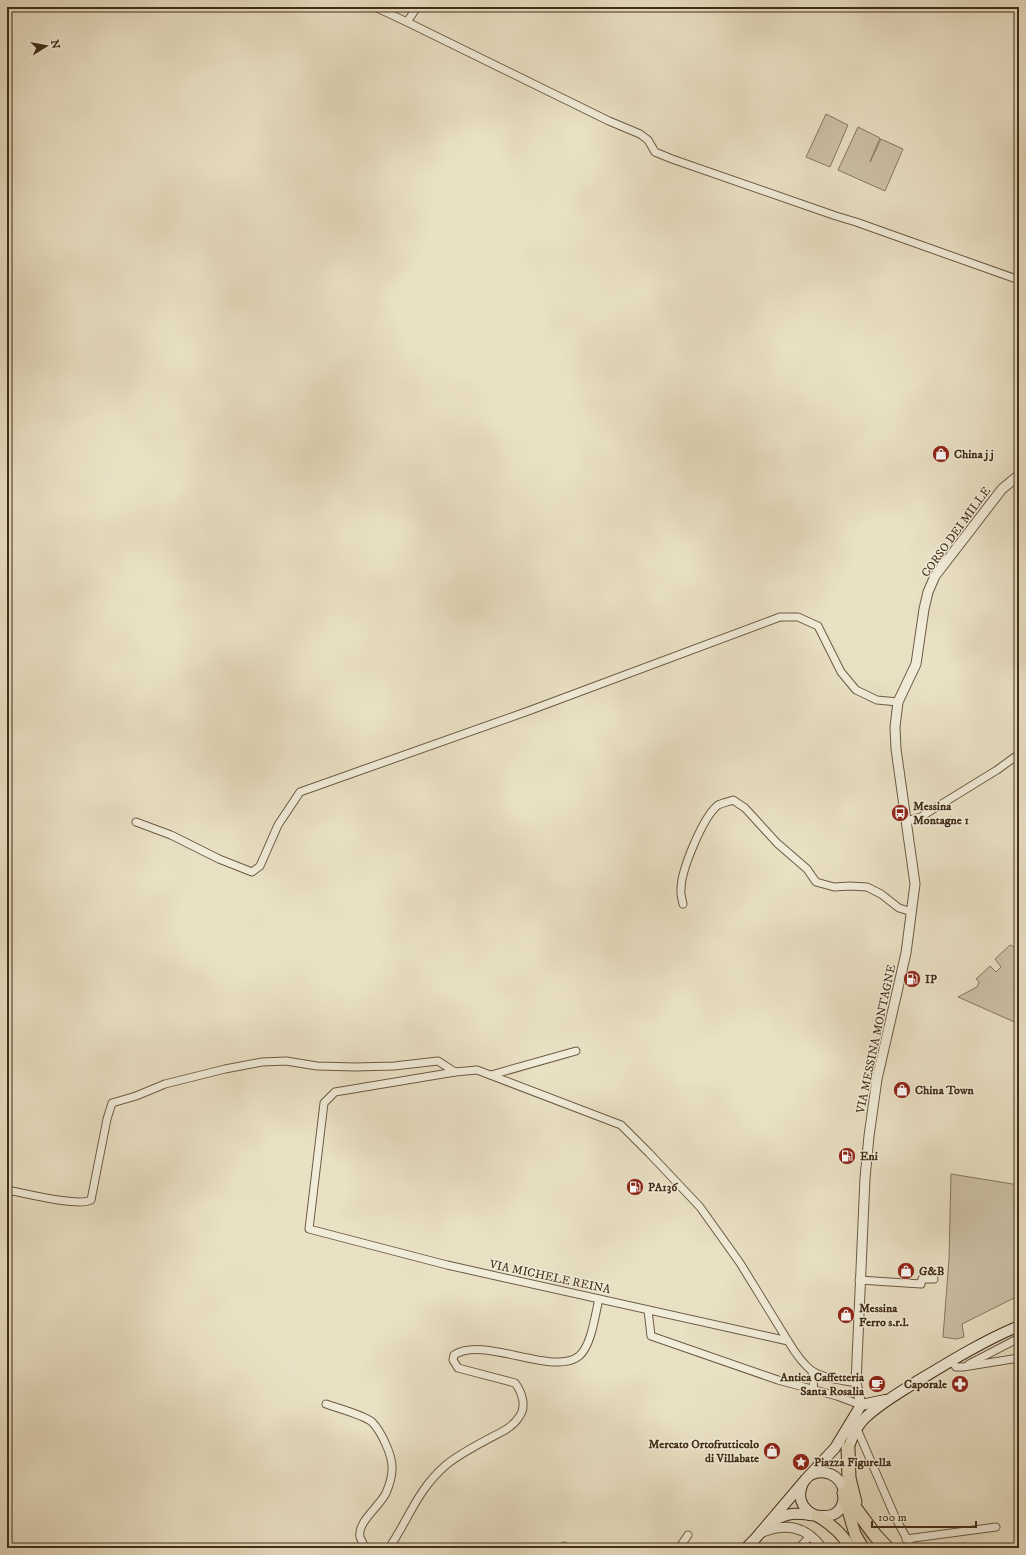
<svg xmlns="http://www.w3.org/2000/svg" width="1026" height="1555" font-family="'IM FELL DW Pica',serif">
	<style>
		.green { fill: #cdc2a8; stroke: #877860 }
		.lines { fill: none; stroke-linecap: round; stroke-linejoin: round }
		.minor-casing { stroke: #6b5a43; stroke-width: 9 }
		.tertiary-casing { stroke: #6b5a43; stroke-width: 11 }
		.secondary-casing { stroke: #412d18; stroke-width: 12 }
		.primary-casing { stroke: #412d18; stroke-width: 13 }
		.motorway-casing { stroke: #412d18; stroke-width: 15 }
		.minor { stroke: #f1ecd9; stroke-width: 7 }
		.tertiary { stroke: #f1ecd9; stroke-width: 9 }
		.secondary { stroke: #f1ecd9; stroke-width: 10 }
		.primary { stroke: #eae1c5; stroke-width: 11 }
		.motorway { stroke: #eae1c5; stroke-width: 13 }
		.labels { text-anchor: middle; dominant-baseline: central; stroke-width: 3; stroke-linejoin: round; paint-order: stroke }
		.poi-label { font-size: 12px; font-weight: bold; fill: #412d18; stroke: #f1ecd9; text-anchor: start }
		.street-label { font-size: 12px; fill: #412d18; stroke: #f1ecd9 }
	</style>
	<rect width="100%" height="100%" fill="#eae1c5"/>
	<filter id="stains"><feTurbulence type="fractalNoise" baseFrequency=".005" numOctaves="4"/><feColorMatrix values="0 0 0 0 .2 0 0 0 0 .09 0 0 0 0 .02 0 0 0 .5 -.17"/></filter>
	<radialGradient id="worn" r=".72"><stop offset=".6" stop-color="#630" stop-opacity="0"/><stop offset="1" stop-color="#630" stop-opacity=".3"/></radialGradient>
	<!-- green -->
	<g class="green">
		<path d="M826 114 848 125 830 167 806 157Z"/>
		<path d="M858 127 880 138 870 162 881 139 903 149 885 191 838 170Z"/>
		<path d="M1010 945 1019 949V1024L958 997 977 987 979 982 976 979 990 966 996 972 1001 967 995 959Z"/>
		<path d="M951 1174 1019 1185 1018 1296 962 1324 964 1337 956 1339 943 1337 949 1259Z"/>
		<path d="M855 1514 881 1548H868L858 1527Z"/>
	</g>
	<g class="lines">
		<defs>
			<g id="minor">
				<path d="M375 7 407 22 417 7"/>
				<path d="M407 22 609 121 640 134 648 140 655 152 672 159 836 216 856 222 1019 280"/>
				<path d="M906 821 921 817 927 813 997 770 1019 754"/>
				<path d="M136 822 171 835 219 859 252 872 260 866 278 825 300 792 531 710 780 617H798L818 626 841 672 856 690 877 700 898 702"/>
				<path d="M683 904C682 899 680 893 681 889 681 870 703 817 718 805 722 803 728 802 733 800L745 808 777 843 807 869 816 882 834 887 850 886 867 887 881 894 899 908 912 912"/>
				<path d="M491 1075 576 1051"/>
				<path d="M7 1190C25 1193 77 1207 91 1200L107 1119 112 1103 136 1096 165 1084 225 1069 262 1062 286 1061 317 1066 355 1067 394 1066 438 1061 455 1072"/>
				<path d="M859 1280 921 1284 922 1279H934"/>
				<path d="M648 1310 651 1336 778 1380 837 1396 861 1405"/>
				<path d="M788 1341 447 1265 309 1229 324 1103 335 1092 455 1072 477 1070 621 1125 649 1153 700 1207 740 1263 788 1341C794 1351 803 1364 812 1371 824 1379 842 1380 856 1383"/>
				<path d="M951 1361 956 1367H963L1019 1358"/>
				<path d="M969 1364 1019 1338"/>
				<path d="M812 1371 814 1390"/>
				<path d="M326 1404C337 1408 364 1415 372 1422 381 1431 393 1456 392 1469 392 1477 389 1486 386 1493 380 1506 357 1522 360 1537 361 1540 364 1544 365 1548"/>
				<path d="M857 1429 896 1519 912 1548"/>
				<path d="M906 1539 996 1527"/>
				<path d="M564 1546 567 1548"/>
				<path d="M389 1548C409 1519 417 1490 446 1465 458 1455 475 1446 490 1438 501 1432 512 1428 519 1417 527 1407 522 1392 515 1383L458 1368 453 1360 454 1355C483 1335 553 1377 579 1356 592 1345 595 1314 599 1299"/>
				<path d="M679 1548 688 1535"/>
				<path d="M799 1548 810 1536"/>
			</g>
			<g id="tertiary">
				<path d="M861 1405 856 1383 865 1178 869 1136 877 1079 906 953 915 884 896 749 895 727 898 702 916 664 924 609 928 592 935 576 1002 489 1019 475"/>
				<path d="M760 1533C785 1523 805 1525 822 1548"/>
			</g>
			<g id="secondary">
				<path d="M847 1455C849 1443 856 1426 866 1417 881 1403 899 1393 916 1382 949 1362 983 1341 1019 1326"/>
				<path d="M810 1475C825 1468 840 1475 844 1491"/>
				<path d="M803 1483C797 1496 801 1508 814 1515"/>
				<path d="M769 1523C776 1519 784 1515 792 1514 812 1512 842 1528 844 1495"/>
				<path d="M746 1548 755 1539 806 1479 835 1448 861 1405 885 1400"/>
			</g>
			<g id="primary">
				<path d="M844 1497 855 1534 863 1548"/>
				<path d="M817 1516C832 1524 842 1534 851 1548"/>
			</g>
			<g id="motorway">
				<path d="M848 1448 849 1478 855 1502"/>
				<path d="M844 1493 875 1535 887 1548"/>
			</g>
		</defs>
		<!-- minor casing -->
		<use href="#minor" class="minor-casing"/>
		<!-- tertiary casing -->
		<use href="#tertiary" class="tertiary-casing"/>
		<!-- secondary casing -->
		<use href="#secondary" class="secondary-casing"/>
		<!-- primary casing -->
		<use href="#primary" class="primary-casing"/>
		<!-- motorway casing -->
		<use href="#motorway" class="motorway-casing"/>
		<!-- minor -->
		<use href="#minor" class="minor"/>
		<!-- tertiary -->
		<use href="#tertiary" class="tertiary"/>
		<!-- secondary -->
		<use href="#secondary" class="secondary"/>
		<!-- primary -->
		<use href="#primary" class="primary"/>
		<!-- motorway -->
		<use href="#motorway" class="motorway"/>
	</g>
	<!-- icons -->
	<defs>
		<symbol id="shop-disc" viewBox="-11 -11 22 22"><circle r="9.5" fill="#8f2418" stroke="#f1ecd9"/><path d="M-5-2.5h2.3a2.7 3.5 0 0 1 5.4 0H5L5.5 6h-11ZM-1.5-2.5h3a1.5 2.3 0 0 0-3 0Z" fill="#fff"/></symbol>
		<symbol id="bus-disc" viewBox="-11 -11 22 22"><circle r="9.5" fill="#8f2418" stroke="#f1ecd9"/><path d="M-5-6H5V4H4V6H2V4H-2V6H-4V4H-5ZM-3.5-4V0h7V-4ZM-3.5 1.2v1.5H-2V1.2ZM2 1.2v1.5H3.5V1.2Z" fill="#fff"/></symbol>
		<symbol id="fuel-disc" viewBox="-11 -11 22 22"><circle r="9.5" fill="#8f2418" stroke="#f1ecd9"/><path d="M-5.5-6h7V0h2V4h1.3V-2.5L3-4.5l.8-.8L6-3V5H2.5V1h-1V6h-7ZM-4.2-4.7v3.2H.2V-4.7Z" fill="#fff"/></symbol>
		<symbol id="cafe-disc" viewBox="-11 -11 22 22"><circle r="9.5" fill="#8f2418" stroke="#f1ecd9"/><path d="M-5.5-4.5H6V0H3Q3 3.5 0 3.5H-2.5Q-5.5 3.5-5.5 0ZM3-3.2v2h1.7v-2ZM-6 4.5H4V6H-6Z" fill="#fff"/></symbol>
		<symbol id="pharmacy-disc" viewBox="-11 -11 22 22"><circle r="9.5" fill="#8f2418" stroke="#f1ecd9"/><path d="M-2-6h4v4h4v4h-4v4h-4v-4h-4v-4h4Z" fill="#fff"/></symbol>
		<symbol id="sight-disc" viewBox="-11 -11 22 22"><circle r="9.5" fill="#8f2418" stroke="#f1ecd9"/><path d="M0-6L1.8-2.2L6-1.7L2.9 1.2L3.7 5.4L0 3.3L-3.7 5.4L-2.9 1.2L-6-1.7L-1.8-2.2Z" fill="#fff"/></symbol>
	</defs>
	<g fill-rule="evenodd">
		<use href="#shop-disc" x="931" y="444" width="20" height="20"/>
		<use href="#bus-disc" x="890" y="803" width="20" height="20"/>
		<use href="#fuel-disc" x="902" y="969" width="20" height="20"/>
		<use href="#shop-disc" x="892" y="1080" width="20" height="20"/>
		<use href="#fuel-disc" x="837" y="1146" width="20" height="20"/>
		<use href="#fuel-disc" x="625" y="1177" width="20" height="20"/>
		<use href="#shop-disc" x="896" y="1261" width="20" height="20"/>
		<use href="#shop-disc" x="836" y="1305" width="20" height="20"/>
		<use href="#cafe-disc" x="867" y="1374" width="20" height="20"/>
		<use href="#pharmacy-disc" x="950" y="1374" width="20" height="20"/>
		<use href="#shop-disc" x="762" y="1441" width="20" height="20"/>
		<use href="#sight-disc" x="791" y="1452" width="20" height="20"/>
	</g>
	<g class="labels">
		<!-- poi labels -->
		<g class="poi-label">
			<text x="954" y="454">China j j</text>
			<text x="913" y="806">Messina<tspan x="913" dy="14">Montagne 1</tspan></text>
			<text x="925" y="979">IP</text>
			<text x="915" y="1090">China Town</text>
			<text x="860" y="1156">Eni</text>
			<text x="648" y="1187">PA136</text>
			<text x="919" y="1271">G&amp;B</text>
			<text x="859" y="1308">Messina<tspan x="859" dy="14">Ferro s.r.l.</tspan></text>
			<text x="864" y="1377" text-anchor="end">Antica Caffetteria<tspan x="864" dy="14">Santa Rosalia</tspan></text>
			<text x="947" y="1384" text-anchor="end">Caporale</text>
			<text x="759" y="1444" text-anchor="end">Mercato Ortofrutticolo<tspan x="759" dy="14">di Villabate</tspan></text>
			<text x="814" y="1462">Piazza Figurella</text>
		</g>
		<!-- street labels -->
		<g class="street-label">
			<text transform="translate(956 532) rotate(-54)">CORSO DEI MILLE</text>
			<text transform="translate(876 1039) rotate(-78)">VIA MESSINA MONTAGNE</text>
			<text transform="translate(550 1277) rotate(12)">VIA MICHELE REINA</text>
		</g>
	</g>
	<!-- margin -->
	<rect width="1026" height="1555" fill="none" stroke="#eae1c5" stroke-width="24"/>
	<rect x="8" y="8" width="1010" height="1539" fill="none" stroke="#412d18" stroke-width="2"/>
	<rect x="12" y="12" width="1002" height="1531" fill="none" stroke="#412d18"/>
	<!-- north arrow -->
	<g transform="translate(46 46) rotate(79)" stroke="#f1ecd9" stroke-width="3" paint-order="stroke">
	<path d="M0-3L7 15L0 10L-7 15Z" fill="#412d18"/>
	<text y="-6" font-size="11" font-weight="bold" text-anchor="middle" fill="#412d18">N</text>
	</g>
	<!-- scale -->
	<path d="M872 1521v6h104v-6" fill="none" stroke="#412d18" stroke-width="2"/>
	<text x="878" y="1521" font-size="12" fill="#412d18" stroke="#f1ecd9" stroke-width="3" paint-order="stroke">100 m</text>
	<rect width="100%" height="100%" filter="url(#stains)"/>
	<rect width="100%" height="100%" fill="url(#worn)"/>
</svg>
